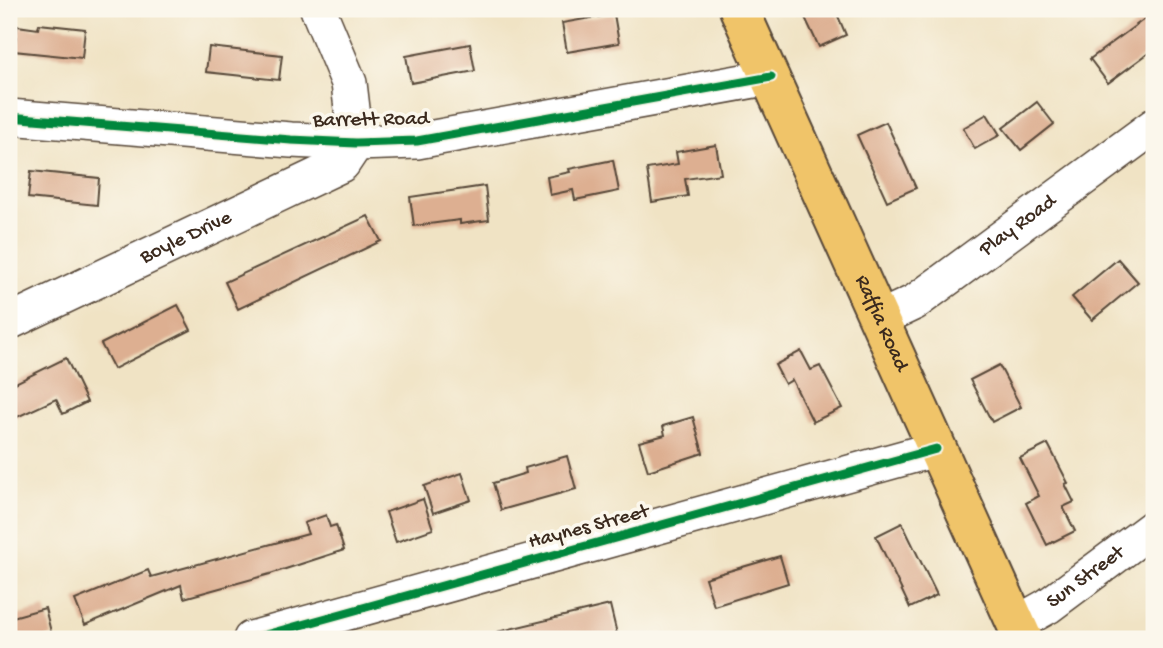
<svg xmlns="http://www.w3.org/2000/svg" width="1163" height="648" font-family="'Gochi Hand',sans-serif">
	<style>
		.building { fill: #ddaf91 }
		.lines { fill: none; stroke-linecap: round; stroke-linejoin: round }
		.minor-casing { stroke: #564637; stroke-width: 38 }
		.major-casing { stroke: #564637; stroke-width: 42 }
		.minor { stroke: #fff; stroke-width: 35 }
		.major { stroke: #f0c469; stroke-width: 38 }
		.cycleway-casing { stroke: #fbf7ec; stroke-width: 13 }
		.cycleway { stroke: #00873e; stroke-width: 9 }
		.labels { text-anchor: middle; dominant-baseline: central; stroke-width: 7; stroke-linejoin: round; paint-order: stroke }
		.street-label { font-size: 21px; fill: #3b2a1e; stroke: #fbf7ec }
	</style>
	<rect width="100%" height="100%" fill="#fbf7ec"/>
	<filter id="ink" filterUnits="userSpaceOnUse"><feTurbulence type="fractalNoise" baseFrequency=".0143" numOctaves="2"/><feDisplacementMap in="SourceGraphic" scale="14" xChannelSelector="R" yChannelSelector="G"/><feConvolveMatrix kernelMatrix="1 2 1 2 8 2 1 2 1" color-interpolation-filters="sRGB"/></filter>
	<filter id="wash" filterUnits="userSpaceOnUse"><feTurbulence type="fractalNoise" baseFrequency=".00686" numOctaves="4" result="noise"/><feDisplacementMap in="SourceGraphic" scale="28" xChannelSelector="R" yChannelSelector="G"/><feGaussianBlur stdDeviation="1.57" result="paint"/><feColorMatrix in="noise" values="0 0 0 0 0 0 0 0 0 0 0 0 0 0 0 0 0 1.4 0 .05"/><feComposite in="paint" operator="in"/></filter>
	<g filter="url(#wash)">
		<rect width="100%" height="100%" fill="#f0e3c4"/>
		<g id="blocks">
			<!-- building -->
			<g class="building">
				<path d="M801 9H835L846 35 819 47Z"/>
				<path d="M1154 12V49L1108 83 1090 59Z"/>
				<path d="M614 14 619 43 567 52 562 23Z"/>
				<path d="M39 24 85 29 82 58 14 51 17 26 38 29Z"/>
				<path d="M470 44 475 71 411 83 406 56Z"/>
				<path d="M209 47 282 55 279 80 206 72Z"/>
				<path d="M1037 102 1054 124 1021 150 1003 128Z"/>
				<path d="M987 114 1000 135 975 149 963 128Z"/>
				<path d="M886 122 916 188 887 201 857 135Z"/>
				<path d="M716 145 721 174 685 179 688 196 652 202 647 169 678 164 676 152Z"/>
				<path d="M613 160 619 191 575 200 573 190 550 195 547 177 570 172 569 169Z"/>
				<path d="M31 171 99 178 97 205 28 198Z"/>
				<path d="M485 186 489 220 460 224V220L414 226 410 197Z"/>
				<path d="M368 216 381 241 238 309 225 282Z"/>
				<path d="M1118 259 1138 282 1092 320 1072 297Z"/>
				<path d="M178 305 191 330 114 369 101 344Z"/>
				<path d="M801 351 811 370 820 366 842 408 813 422 792 380 785 384 775 365Z"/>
				<path d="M66 358 87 402 63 414 56 399 15 418 9 405V386Z"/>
				<path d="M999 365 1021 407 992 422 970 380Z"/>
				<path d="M693 417 703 453 648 471 639 442 665 435 663 426Z"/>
				<path d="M1048 444 1068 483 1065 484 1074 502 1063 507 1075 531 1047 545 1026 503 1039 496 1020 458Z"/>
				<path d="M567 456 576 489 501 510 493 483 526 473 525 468Z"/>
				<path d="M462 473 471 500 433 513 424 486Z"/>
				<path d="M423 499 433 529 396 542 386 512Z"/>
				<path d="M326 515 330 527 336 525 344 550 270 574 184 598 181 585 85 625 75 600 148 570 151 577 308 534 304 523Z"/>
				<path d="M902 523 937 595 910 608 876 536Z"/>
				<path d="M780 556 788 583 714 606 705 578Z"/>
				<path d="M610 605 617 634 594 639H498L497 632Z"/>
				<path d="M45 608 52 636 40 639H9V618Z"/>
			</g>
		</g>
	</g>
	<g filter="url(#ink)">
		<use href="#blocks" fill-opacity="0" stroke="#564637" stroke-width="2"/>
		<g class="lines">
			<defs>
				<g id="minor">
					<path d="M9 117 291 140 356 143 417 141 771 77"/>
					<path id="s1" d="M879 319 915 302 1154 126"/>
					<path id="s2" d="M9 322 342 164 356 143 349 83 318 9"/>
					<path id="s3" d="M1016 624 1048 606 1154 527"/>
					<path d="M251 639 936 449"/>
				</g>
				<g id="major">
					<path id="s4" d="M739 9 1023 639"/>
				</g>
			</defs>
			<!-- minor casing -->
			<use href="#minor" class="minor-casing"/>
			<!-- major casing -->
			<use href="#major" class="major-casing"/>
			<!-- minor -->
			<use href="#minor" class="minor"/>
			<!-- major -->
			<use href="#major" class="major"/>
			<defs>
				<g id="cycleway">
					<path d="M9 117 291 140 356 143 417 141 771 77"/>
					<path d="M251 639 936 449"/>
				</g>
			</defs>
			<!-- cycleway casing -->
			<use href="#cycleway" class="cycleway-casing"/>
			<!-- cycleway -->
			<use href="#cycleway" class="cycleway"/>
		</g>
	</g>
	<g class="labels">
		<!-- street labels -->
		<g class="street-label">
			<text transform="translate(371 121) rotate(-1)">Barrett Road</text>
			<text stroke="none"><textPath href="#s1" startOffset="168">Play Road</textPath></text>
			<text stroke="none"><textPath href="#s2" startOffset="196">Boyle Drive</textPath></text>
			<text stroke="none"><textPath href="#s4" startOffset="345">Raffia Road</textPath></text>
			<text transform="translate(589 528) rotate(-15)">Haynes Street</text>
			<text stroke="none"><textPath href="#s3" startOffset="84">Sun Street</textPath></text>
		</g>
	</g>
	<!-- margin -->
	<rect width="1163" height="648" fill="none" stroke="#fbf7ec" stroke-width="35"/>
</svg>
